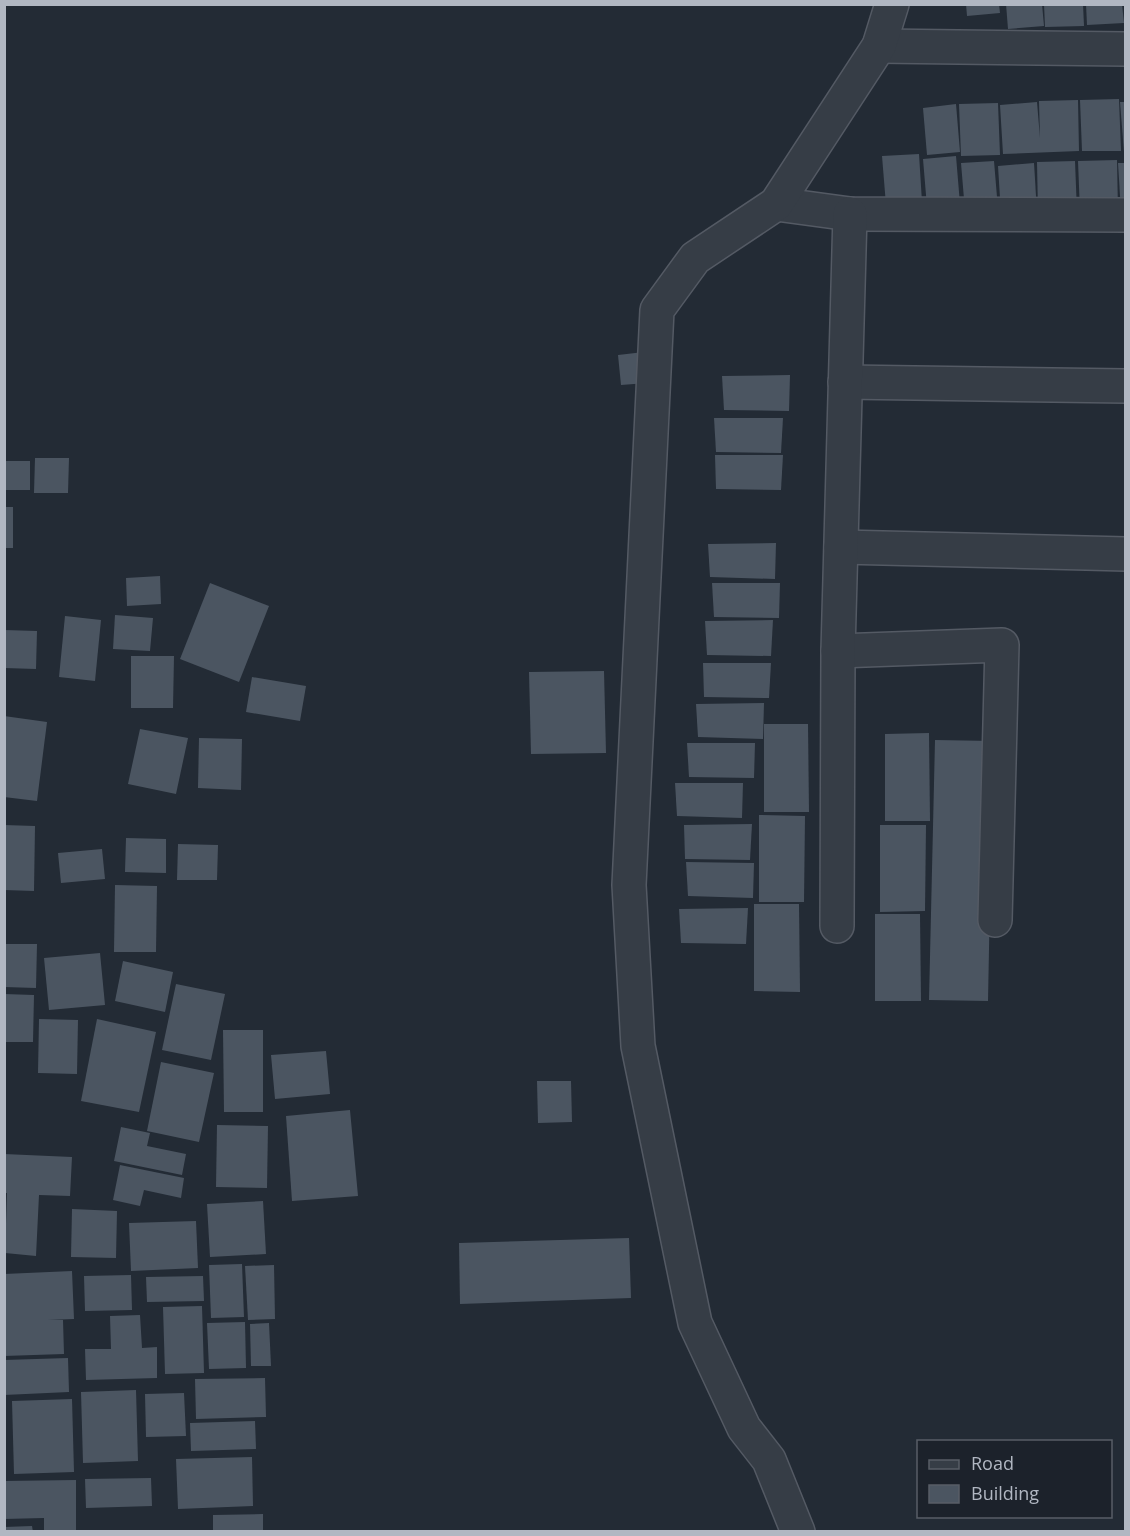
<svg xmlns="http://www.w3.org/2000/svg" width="1130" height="1536" font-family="'Open Sans',sans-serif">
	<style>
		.building { fill: #4b5561 }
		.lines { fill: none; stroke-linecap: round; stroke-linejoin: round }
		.minor-casing { stroke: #545a64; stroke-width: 36 }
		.minor { stroke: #363d46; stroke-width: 33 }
	</style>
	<rect width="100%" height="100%" fill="#232b35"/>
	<!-- building -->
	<g class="building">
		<path d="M966 4H999L1000 13 967 16Z"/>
		<path d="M1006 4H1042L1044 26 1008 29Z"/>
		<path d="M1044 4H1083L1084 26 1045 27Z"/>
		<path d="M1086 4H1122L1124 23 1087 25Z"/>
		<path d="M1119 99 1121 151H1082L1080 100Z"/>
		<path d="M1078 100 1079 151 1003 154 1000 105 1037 102 1040 138 1039 101Z"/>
		<path d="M1120 102H1126V152H1124Z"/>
		<path d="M998 103 1000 155 961 156 959 104Z"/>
		<path d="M956 104 960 152 927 155 923 108Z"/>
		<path d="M919 154 922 202 886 205 882 156Z"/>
		<path d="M956 156 960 204 927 207 923 159Z"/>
		<path d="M1117 160 1118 211 1080 212 1078 161Z"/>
		<path d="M994 161 998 209 965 211 961 163Z"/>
		<path d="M1075 161 1077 212 1038 213 1037 162Z"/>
		<path d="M1034 163 1037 212 1001 214 998 166Z"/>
		<path d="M1118 163H1126V212H1121Z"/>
		<path d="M644 352 647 383 621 385 618 355Z"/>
		<path d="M790 375 789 411 724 410 722 376Z"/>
		<path d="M714 418H783L781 453 716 452Z"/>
		<path d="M715 455H783L781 490 716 489Z"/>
		<path d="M35 458H69L68 493H34Z"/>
		<rect x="4" y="461" width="26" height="29"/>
		<rect x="4" y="507" width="9" height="41"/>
		<path d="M776 543 775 579 710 577 708 544Z"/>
		<path d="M160 576 161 604 127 606 126 578Z"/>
		<path d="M210 583 269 606 239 682 180 659Z"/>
		<path d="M712 583H780L779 618 714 617Z"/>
		<path d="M115 615 153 618 150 651 113 649Z"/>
		<path d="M65 616 101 620 95 681 59 677Z"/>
		<path d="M773 620 771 656 707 655 705 621Z"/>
		<path d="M4 630 37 631 36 669 4 668Z"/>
		<path d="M131 656H174L173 708H131Z"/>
		<path d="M703 663H771L769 698 704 697Z"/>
		<path d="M604 671 606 753 531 754 529 672Z"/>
		<path d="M252 677 306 686 300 721 246 712Z"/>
		<path d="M764 703 763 739 698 737 696 704Z"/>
		<path d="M4 716 47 722 37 801 4 797Z"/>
		<path d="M764 724H808L809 812H764Z"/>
		<path d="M140 729 188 738 176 794 128 784Z"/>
		<path d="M929 733 930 821H885V734Z"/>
		<path d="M199 738 242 739 241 790 198 788Z"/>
		<path d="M935 740 993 741 988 1001 929 1000Z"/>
		<path d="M687 743H755L754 778 689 777Z"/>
		<path d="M675 783H743L742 818 677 816Z"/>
		<path d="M759 815 805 816 804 902H759Z"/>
		<path d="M752 824 750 860 685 859 684 825Z"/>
		<path d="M4 825 35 826 34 891 4 890Z"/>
		<path d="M880 825H926L925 911 880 912Z"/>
		<path d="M126 838 166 839V873L125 872Z"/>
		<path d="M178 844 218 845 217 880H177Z"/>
		<path d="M102 849 105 879 61 883 58 853Z"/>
		<path d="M686 862 754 863 753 898 688 896Z"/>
		<path d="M115 885 157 886 156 952H114Z"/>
		<path d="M754 904H799L800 992 754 991Z"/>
		<path d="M748 908 746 944 681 943 679 909Z"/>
		<path d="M875 914H920L921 1001H875Z"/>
		<path d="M4 944H37L36 988 4 987Z"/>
		<path d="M100 953 105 1005 49 1010 44 958Z"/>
		<path d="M123 961 173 972 165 1012 115 1001Z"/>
		<path d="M176 984 225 994 211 1060 162 1050Z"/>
		<path d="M4 994 34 995 33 1042H4Z"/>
		<path d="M39 1019 78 1020 77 1074 38 1073Z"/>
		<path d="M97 1019 156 1032 139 1112 81 1101Z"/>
		<path d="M223 1030H263V1112H224Z"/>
		<path d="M326 1051 330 1094 275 1099 271 1055Z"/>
		<path d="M161 1062 214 1073 199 1142 147 1131Z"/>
		<path d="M537 1081H571L572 1122 538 1123Z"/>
		<path d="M350 1110 358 1196 292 1201 286 1116Z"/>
		<path d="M217 1125 268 1126 267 1188 216 1187Z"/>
		<path d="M121 1127 150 1133 147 1146 186 1154 182 1175 114 1161Z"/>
		<path d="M4 1154 72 1157 70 1196 39 1195 36 1256 5 1253 7 1193H4Z"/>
		<path d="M120 1165 184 1178 181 1198 144 1190 140 1206 113 1200Z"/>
		<path d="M263 1201 266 1254 210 1257 207 1204Z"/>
		<path d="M72 1209 117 1211 116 1258 71 1257Z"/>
		<path d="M196 1221 198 1268 131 1271 129 1223Z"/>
		<path d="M629 1238 631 1298 460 1304 459 1243Z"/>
		<path d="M242 1264 244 1317 211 1318 209 1265Z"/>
		<path d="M274 1265 275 1319 248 1320 245 1266Z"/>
		<path d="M72 1271 74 1319 48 1320H63L64 1354 4 1356V1274Z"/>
		<path d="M131 1275 132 1310 85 1311 84 1276Z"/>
		<path d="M203 1276 204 1301 147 1302 146 1277Z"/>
		<path d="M202 1306 204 1373 165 1374 163 1307Z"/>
		<path d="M140 1315 142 1348 157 1347V1378L86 1380 85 1349H111L110 1316Z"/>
		<path d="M245 1322 246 1368 209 1369 207 1323Z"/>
		<path d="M269 1323 271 1366H251L250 1324Z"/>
		<path d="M68 1358 69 1392 4 1395V1360Z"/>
		<path d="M265 1378 266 1417 196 1419 195 1379Z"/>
		<path d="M136 1390 138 1461 83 1463 81 1392Z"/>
		<path d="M184 1393 186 1436 146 1437 145 1394Z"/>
		<path d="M72 1399 74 1472 14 1474 12 1401Z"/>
		<path d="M255 1421 256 1449 191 1451 190 1423Z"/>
		<path d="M252 1457 253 1506 178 1509 176 1459Z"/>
		<path d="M151 1478 152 1506 86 1508 85 1479Z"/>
		<path d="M76 1480V1532H44V1518L4 1519V1481Z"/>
		<path d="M263 1514V1532H213V1515Z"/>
		<path d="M32 1526 33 1532H4V1527Z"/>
	</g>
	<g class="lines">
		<defs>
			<g id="minor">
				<path d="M879 46 1126 49"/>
				<path d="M776 204 850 214 1126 215"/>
				<path d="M845 382 1126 386"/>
				<path d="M841 547 1126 554"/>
				<path d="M838 651 1002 645 995 920"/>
				<path d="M837 926 838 651 850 214"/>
				<path d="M798 1532 769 1460 744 1428 695 1323 638 1046 629 885 657 310 695 258 776 204 879 46 892 4"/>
			</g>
		</defs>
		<!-- minor casing -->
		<use href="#minor" class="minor-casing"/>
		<!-- minor -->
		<use href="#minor" class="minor"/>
	</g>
	<!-- border -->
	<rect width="1130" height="1536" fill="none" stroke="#b1b7c2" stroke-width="12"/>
	<!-- legend -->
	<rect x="917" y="1440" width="195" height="78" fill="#1c222b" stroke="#585e67" stroke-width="1.5"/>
	<rect x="929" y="1460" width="30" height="9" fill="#363d46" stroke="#585e67" stroke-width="1.5"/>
	<text x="971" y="1470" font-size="18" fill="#b1b7c2">Road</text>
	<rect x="929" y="1485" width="30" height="18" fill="#4b5561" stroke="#585e67" stroke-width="1.5"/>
	<text x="971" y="1500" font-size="18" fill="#b1b7c2">Building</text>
</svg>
